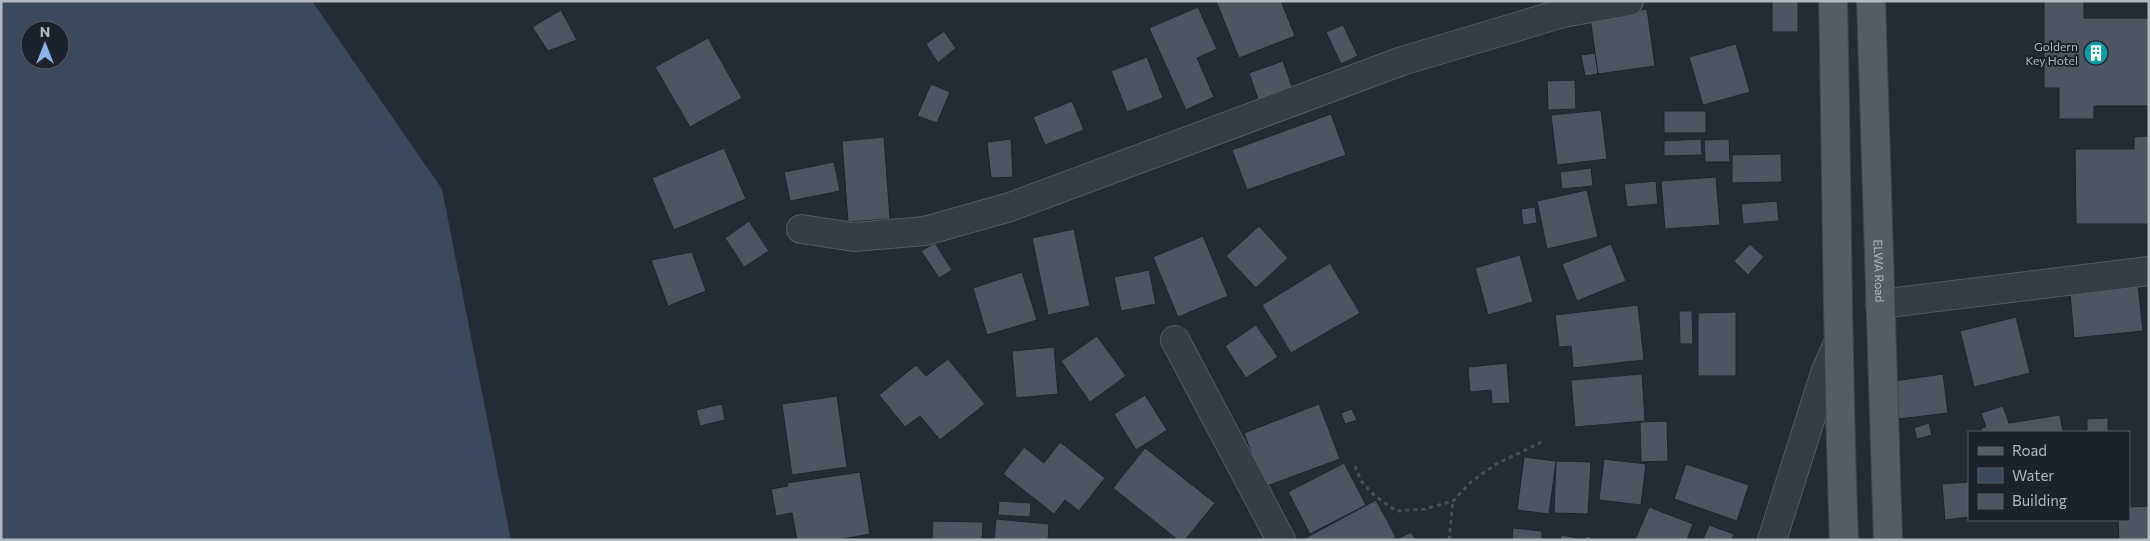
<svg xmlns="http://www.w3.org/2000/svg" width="2150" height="541" font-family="Commissioner,sans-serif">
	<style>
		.water { fill: #3a495d; fill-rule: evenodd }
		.building { fill: #4c5561; stroke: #1e242d }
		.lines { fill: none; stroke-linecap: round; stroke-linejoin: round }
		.minor-casing { stroke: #545b64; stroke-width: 30 }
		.major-casing { stroke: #40464f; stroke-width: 30 }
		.path { stroke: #455456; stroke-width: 3; stroke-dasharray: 4 4; stroke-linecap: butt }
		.minor { stroke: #363d46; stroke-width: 28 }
		.major { stroke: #545c66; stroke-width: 28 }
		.labels { text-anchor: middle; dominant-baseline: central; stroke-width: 4; stroke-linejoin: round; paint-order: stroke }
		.poi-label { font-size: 12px; fill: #b1b8c2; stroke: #1c222b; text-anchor: end }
		.street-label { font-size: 12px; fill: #b1b8c2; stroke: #1c222b }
	</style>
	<rect width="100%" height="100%" fill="#232b35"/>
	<!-- water -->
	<path class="water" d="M1 1H312L442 189 511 540H1ZM30 30H60V60H30Z"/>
	<!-- building -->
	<g class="building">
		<path d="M1216 1H1281L1295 36 1239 58Z"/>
		<rect x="1772" y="1" width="26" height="31"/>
		<path d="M2044 1H2084V18H2149V106H2094V119H2059V88H2044Z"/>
		<path d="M1198 7 1217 49 1197 58 1214 97 1186 110 1149 28Z"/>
		<path d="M1647 9 1655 66 1598 74 1590 17Z"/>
		<path d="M561 10 577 40 548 51 532 27Z"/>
		<path d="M1343 25 1358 56 1341 64 1326 32Z"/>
		<path d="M944 31 956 48 938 63 926 44Z"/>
		<path d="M708 38 742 98 690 127 655 67Z"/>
		<path d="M1736 44 1750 92 1703 105 1689 57Z"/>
		<path d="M1595 53 1598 74 1585 76 1581 55Z"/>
		<path d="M1147 57 1163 98 1127 112 1111 71Z"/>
		<path d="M1283 61 1293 90 1259 102 1249 73Z"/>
		<path d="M1575 80 1576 109 1548 110 1547 81Z"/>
		<path d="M931 84 950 92 937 123 917 116Z"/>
		<path d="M1072 101 1084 130 1045 145 1033 117Z"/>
		<path d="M1601 110 1607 159 1557 165 1551 115Z"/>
		<rect x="1664" y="111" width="42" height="22"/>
		<path d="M1331 114 1346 155 1247 190 1232 150Z"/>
		<path d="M2149 136V224H2076L2075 149H2134V137Z"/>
		<path d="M884 137 890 219 848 222 842 141Z"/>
		<path d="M1011 139 1013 177 991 178 987 142Z"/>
		<path d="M1701 139 1702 155 1664 156V141Z"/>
		<path d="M1729 139 1730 162H1705L1704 140Z"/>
		<path d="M724 148 746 199 674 230 652 178Z"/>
		<path d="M1781 154 1782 182 1732 183V155Z"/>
		<path d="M834 162 840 191 790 201 784 172Z"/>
		<path d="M1591 168 1593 186 1562 189 1560 172Z"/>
		<path d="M1716 177 1720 225 1665 229 1661 181Z"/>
		<path d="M1656 181 1658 204 1627 207 1624 184Z"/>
		<path d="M1587 190 1598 237 1547 249 1537 201Z"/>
		<path d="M1777 201 1779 221 1743 224 1741 204Z"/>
		<path d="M1535 207 1537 223 1523 225 1521 209Z"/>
		<path d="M749 221 769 251 744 267 725 238Z"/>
		<path d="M1259 226 1288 258 1256 288 1226 256Z"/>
		<path d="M1074 229 1090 306 1048 315 1032 238Z"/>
		<path d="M1203 236 1228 296 1178 317 1153 257Z"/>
		<path d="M935 243 952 270 939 278 921 251Z"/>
		<path d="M1611 244 1626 281 1577 301 1562 264Z"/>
		<path d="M1750 244 1764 257 1748 275 1734 261Z"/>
		<path d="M692 252 706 291 668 306 651 260Z"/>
		<path d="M1520 255 1533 302 1488 315 1475 268Z"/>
		<path d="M1330 263 1360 313 1291 353 1262 305Z"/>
		<path d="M1149 270 1156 304 1121 311 1114 277Z"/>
		<path d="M1022 272 1037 320 987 335 973 288Z"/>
		<path d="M2138 286 2143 331 2074 338 2070 293Z"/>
		<path d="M1638 305 1644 360 1573 368 1571 346 1559 347 1555 315Z"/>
		<path d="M1679 311H1692L1693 344H1680Z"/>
		<path d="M1736 312V376H1698V313Z"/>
		<path d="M2016 317 2030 373 1974 387 1960 331Z"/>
		<path d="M1256 325 1278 357 1246 378 1225 346Z"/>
		<path d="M1097 336 1126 376 1090 402 1061 361Z"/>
		<path d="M1054 347 1058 394 1016 398 1012 351Z"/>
		<path d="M948 359 985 404 940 440 920 416 905 427 879 395 916 365 926 376Z"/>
		<path d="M1507 363 1510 403 1492 404 1491 390 1470 392 1468 367Z"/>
		<path d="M1642 374 1645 421 1575 427 1571 380Z"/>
		<path d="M1943 374 1948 413 1899 419 1894 381Z"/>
		<path d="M1145 395 1167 430 1136 450 1114 414Z"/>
		<path d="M837 396 847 467 792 475 782 404Z"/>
		<path d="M722 404 725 420 700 426 696 410Z"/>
		<path d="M1319 404 1340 459 1264 487 1244 433Z"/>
		<path d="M2003 406 2009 423 2060 415 2063 432H1982L1981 428 1986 427 1981 413Z"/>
		<path d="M1352 409 1357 420 1345 424 1341 413Z"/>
		<path d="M2108 418V432H2087V419Z"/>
		<path d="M1667 421 1668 461 1641 462 1640 422Z"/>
		<path d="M1929 423 1932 435 1917 439 1914 428Z"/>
		<path d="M1060 442 1105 478 1079 511 1065 500 1054 514 1003 474 1024 447 1044 463Z"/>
		<path d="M1145 448 1215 503 1185 540H1178L1113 488Z"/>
		<path d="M1524 457 1556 461 1549 514 1517 510Z"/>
		<path d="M1604 459 1646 464 1641 505 1599 500Z"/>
		<path d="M1556 461 1591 462 1588 514 1554 513Z"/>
		<path d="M1344 463 1366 505 1310 534 1288 492Z"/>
		<path d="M1686 464 1749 485 1737 521 1674 499Z"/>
		<path d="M860 472 870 534 836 540H797L792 513 776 516 771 489 788 486 787 483Z"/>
		<path d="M1969 482V517L1945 520 1942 484Z"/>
		<path d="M1376 500 1396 537 1391 540H1302Z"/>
		<path d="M999 501 1031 503 1030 517 998 515Z"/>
		<path d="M2149 506V540H2119L2118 520H2129V507Z"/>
		<path d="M1649 507 1693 524 1687 540H1635Z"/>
		<path d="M996 519 1049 524 1048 540H994Z"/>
		<path d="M933 521 983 522 982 540H932Z"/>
		<path d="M1709 525 1734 534 1732 540H1703Z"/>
		<path d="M1513 528 1542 531V540H1512Z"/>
		<path d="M1411 532 1416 540H1396Z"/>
		<path d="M1561 535 1577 538V540H1560Z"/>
		<path d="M1586 536 1599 540H1585Z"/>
	</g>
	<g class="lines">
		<defs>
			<g id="minor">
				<path d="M801 229 854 237 925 231 1010 207 1402 61 1563 13 1629 1"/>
				<path d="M1880 304 2149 271"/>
				<path d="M1175 340 1281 540"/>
				<path d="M1772 540 1825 373 1839 341"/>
			</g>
			<g id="major">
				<path d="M1833 1C1837 181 1837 360 1844 540"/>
				<path id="s1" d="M1871 1 1888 540"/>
			</g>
		</defs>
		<!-- minor casing -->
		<use href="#minor" class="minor-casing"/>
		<!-- major casing -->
		<use href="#major" class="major-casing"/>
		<!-- path -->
		<g class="path">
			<path d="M1355 466 1361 481 1374 495 1396 511 1425 509 1453 501 1471 482 1496 464 1542 442"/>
			<path d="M1449 540 1453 501"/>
		</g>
		<!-- minor -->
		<use href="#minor" class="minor"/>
		<!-- major -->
		<use href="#major" class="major"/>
	</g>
	<!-- icons -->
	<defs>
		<symbol id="building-disc" viewBox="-11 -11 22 22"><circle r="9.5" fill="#0f9aa8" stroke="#1c222b"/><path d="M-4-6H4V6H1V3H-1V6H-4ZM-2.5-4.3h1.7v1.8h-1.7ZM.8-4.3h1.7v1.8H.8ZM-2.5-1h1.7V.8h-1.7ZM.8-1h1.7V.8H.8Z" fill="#fff"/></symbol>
	</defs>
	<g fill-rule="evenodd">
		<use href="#building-disc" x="2082" y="39" width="28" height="28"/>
	</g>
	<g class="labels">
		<!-- poi labels -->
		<g class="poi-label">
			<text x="2078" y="46">Goldern<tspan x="2078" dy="14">Key Hotel</tspan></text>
		</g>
		<!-- street labels -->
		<g class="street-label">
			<text stroke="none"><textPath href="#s1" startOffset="270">ELWA Road</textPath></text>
		</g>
	</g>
	<!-- border -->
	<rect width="2150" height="541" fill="none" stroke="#b1b8c2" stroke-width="5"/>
	<!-- legend -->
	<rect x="1968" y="431" width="162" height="90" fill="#1c222b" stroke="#585e67"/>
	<rect x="1978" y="447" width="25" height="8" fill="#545c66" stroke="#585e67"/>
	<text x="2012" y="456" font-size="15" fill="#b1b8c2">Road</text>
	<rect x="1978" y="468" width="25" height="15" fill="#3a495d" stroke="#585e67"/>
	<text x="2012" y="481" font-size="15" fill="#b1b8c2">Water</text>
	<rect x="1978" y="494" width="25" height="15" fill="#4c5561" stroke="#585e67"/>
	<text x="2012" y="506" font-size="15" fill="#b1b8c2">Building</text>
	<!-- north arrow -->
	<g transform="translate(45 45)"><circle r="24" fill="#1c222b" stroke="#585e67"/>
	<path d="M0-4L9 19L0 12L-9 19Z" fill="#8eb2ea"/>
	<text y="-8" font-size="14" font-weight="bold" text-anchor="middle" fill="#b1b8c2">N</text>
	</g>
</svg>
